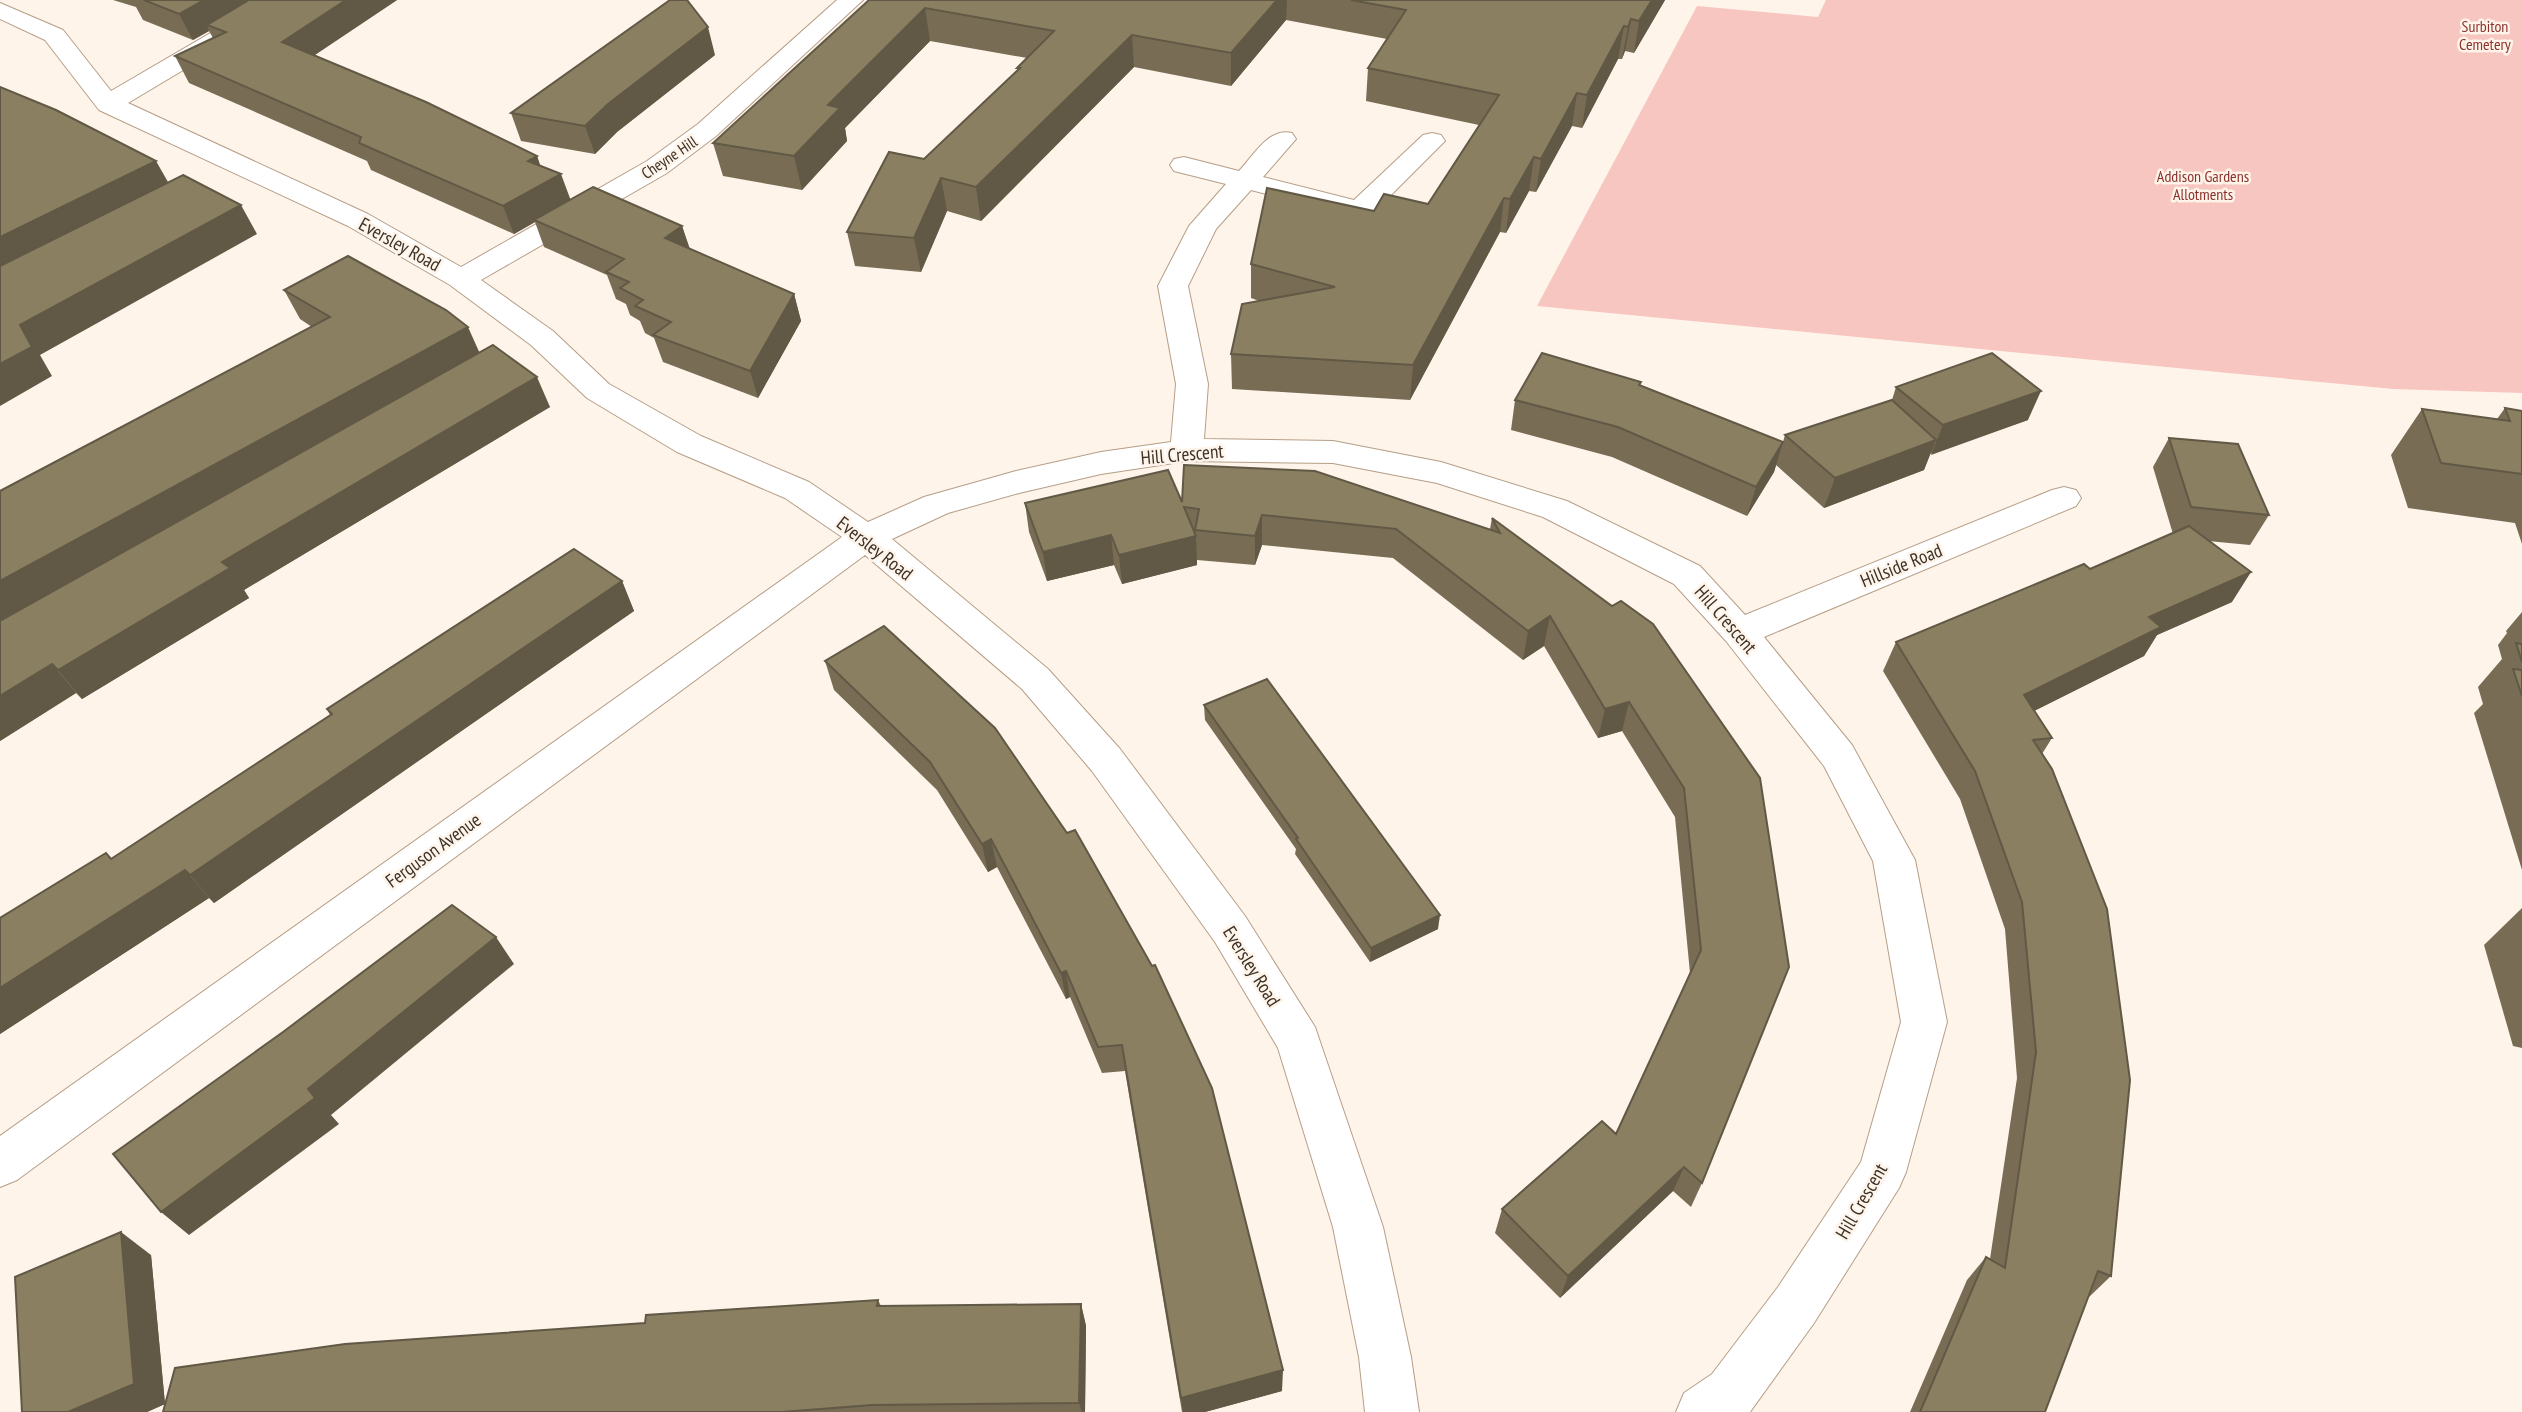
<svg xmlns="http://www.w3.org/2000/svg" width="2522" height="1412" font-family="'PT Sans Narrow',sans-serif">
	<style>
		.green { fill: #f8c6c0 }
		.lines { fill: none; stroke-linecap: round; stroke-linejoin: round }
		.minor-casing { stroke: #b69e86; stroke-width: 2 }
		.minor { fill: #fff; fill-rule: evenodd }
		.wall { fill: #786d54 }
		.shaded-wall { fill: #615945 }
		.building { fill: #8b7f62; stroke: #615945; stroke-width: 2 }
		.labels { text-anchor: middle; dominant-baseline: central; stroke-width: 5; stroke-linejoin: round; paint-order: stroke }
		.far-park-label { font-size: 16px; fill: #8c322d; stroke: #fef4ea }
		.far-street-label { font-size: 16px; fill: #3c3228; stroke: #fef4ea }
		.street-label { font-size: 19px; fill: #3c3228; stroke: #fef4ea }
	</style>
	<rect width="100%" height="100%" fill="#fef4ea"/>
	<!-- green -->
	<path class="green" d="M1826 0H2522V393L2393 389 1537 306 1697 6 1818 17Z"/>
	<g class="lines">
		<defs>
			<path id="minor" d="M267 0H296L292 5 128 103 368 214 461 267 647 161 698 124 837 0H863L716 136 667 173 481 280 553 331 609 384 701 436 809 482 868 522 924 497 1016 471 1101 452 1171 442 1176 384 1158 286 1189 226 1226 184 1174 171 1170 165 1174 159 1184 157 1239 171C1254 155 1269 127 1292 133L1296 139 1263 177 1354 200 1423 135 1432 133 1441 135 1445 141 1370 216 1360 218 1251 190 1216 229 1188 286 1208 384 1204 439 1333 441 1441 462 1567 501 1700 566 1745 615 2052 490 2064 487 2076 490 2081 498 2076 506 1764 637 1852 745 1915 860 1947 1022 1906 1172 1899 1188 1814 1323 1750 1412H1676L1684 1393 1712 1374 1778 1287 1861 1162 1901 1022 1873 861 1824 766 1726 641 1674 584 1543 517 1437 483 1333 463 1187 461 1101 474 1019 493 948 513 892 539 1048 669 1120 749 1245 916 1315 1027 1383 1227 1411 1357 1419 1412H1365L1359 1357 1333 1227 1278 1048 1215 942 1092 771 1022 689 865 555 17 1180 0 1187V1136L842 537 785 498 677 452 587 398 531 345 450 285 348 226 99 110 45 40 0 19V3L63 30 111 91Z"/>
		</defs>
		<!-- minor casing -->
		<use href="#minor" class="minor-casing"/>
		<!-- minor -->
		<use href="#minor" class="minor"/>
	</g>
	<!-- wall -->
	<g class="wall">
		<path d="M113 0H397L315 55 537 156 540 166 570 199 682 226 689 248 794 294 801 321 758 398 663 362 654 338 645 333 640 321 630 315 626 304 616 299 607 275 544 247 535 222 514 234 371 170 367 161 189 83 175 56 213 38 209 31 193 40 143 20 136 7Z"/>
		<path d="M869 0H1665L1634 53 1625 51 1622 59H1618L1582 128 1572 126 1536 192 1529 191 1506 233 1500 232 1410 400 1232 389 1231 354 1259 301 1251 298V264L1374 211 1428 204 1479 125 1366 101 1368 68 1387 39 1286 20 1231 86 1134 67 981 221 947 211 921 272 855 266 847 232 1018 71 1017 68 1027 58 930 41 845 128 847 141 802 190 723 176 713 143Z"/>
		<path d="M715 55 617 132 595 154 521 141 511 113Z"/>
		<path d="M284 290 480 352 550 407 244 590 249 598 82 699 76 693 0 741V491L312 327 300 319Z"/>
		<path d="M1641 382 1640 386 1783 442 1785 435 1892 400 1896 387 2028 420 1930 454 1924 470 1824 508 1776 465 1774 472 1747 516 1612 457 1511 430 1515 400Z"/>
		<path d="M2505 408 2522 411V544L2515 523 2408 508 2391 455 2422 409 2497 419Z"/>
		<path d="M2169 438 2269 515 2250 545 2208 541 2232 602 2157 635 2144 656 2034 711 2052 738 2042 754 2111 1276 2088 1298 2045 1412H1910L1967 1280 1986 1257 1990 1259 2017 1078 2005 929 1960 799 1883 671 1896 642 2090 569 2173 534 2153 467Z"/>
		<path d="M1182 502 1490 529 1492 518 1760 778 1702 1183 1691 1207 1673 1191 1560 1298 1495 1233 1502 1209 1616 1134 1690 973 1675 817 1622 731 1598 738 1544 646 1523 660 1393 558 1262 545 1255 565 1197 560V565L1122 584 1114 565 1047 581 1029 532 1025 503Z"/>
		<path d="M622 581 634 611 214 903 209 898 0 1034V918L111 859 330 715 327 709Z"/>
		<path d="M2522 612V870L2474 713 2483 704 2478 687 2502 659 2498 645 2507 633 2506 631Z"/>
		<path d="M825 661 995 728 1282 1391 1205 1412H1182L1125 1071 1102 1073 1070 997 1066 999 997 867 988 872 937 790 834 690Z"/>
		<path d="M1204 705 1438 929 1370 962 1295 854 1296 849 1205 720Z"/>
		<path d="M2522 908V1048L2513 1046 2484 945Z"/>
		<path d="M151 1255 165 1404 645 1323 878 1300 881 1306 1081 1304 1086 1326 1085 1412H163L165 1404 147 1412H22Z"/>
	</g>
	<!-- shaded-wall -->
	<g class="shaded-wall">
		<path d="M204 0H262L207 25 209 31 193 40 179 14Z"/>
		<path d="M346 0H397L295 68 282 42Z"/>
		<path d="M1277 0H1287L1286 20 1231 86V53Z"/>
		<path d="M1652 0H1665L1634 53 1639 21Z"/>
		<path d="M925 8 930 41 845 128 847 141 802 190 794 156 828 105Z"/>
		<path d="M1631 19 1625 51 1622 59 1628 27Z"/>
		<path d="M1624 26 1618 59 1582 128 1587 95Z"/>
		<path d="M708 27 715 55 617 132 595 154 585 126 608 104Z"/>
		<path d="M1132 35 1134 67 981 221 976 187Z"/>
		<path d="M1577 93 1572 126 1536 192 1541 159Z"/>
		<path d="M537 156 546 182 561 174 571 201 534 220 535 222 514 234 503 206 528 161Z"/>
		<path d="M1534 157 1529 191 1506 233 1510 199Z"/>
		<path d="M156 161 172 189 0 276V237Z"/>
		<path d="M941 178 947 211 921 272 914 238Z"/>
		<path d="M1504 198 1500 232 1410 400 1413 365Z"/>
		<path d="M241 205 257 234 40 355 52 376 0 406V364L20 325Z"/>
		<path d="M682 226 691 252 665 238Z"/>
		<path d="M794 294 801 321 758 398 750 371Z"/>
		<path d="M468 327 481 356 0 624V581Z"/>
		<path d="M537 377 550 407 244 590 249 598 82 699 58 670 222 562Z"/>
		<path d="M2041 391 2028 420 1931 455 1943 425Z"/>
		<path d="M1936 440 1924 470 1824 508 1835 478Z"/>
		<path d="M1783 442 1774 472 1747 516 1756 487Z"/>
		<path d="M1262 515V545L1255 565V536Z"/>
		<path d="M1111 535 1114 565 1047 581 1043 552Z"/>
		<path d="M1196 536 1197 565 1122 584 1119 555Z"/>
		<path d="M2251 572 2232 602 2157 635 2144 656 2008 724 2024 695 2149 617Z"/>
		<path d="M622 581 634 611 214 903 190 875Z"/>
		<path d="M1550 616 1544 646 1523 660 1528 631Z"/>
		<path d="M52 664 76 693 0 741V696Z"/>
		<path d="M1629 702 1622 731 1598 738 1605 709Z"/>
		<path d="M991 839 997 867 988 872 982 844Z"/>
		<path d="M185 870 209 898 0 1034V988Z"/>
		<path d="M1440 915 1438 929 1370 962 1371 948Z"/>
		<path d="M496 937 514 964 331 1115 339 1124 189 1235 161 1212 308 1089Z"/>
		<path d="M1066 971 1070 997 1066 999 1061 973Z"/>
		<path d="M1684 1167 1673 1191 1560 1298 1568 1276Z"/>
		<path d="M121 1232 151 1255 165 1404 147 1412H68Z"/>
		<path d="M1081 1304 1086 1326 1085 1412H1082L1079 1403Z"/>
		<path d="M1283 1370 1282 1391 1205 1412H1183L1181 1398Z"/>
	</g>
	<!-- building -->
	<g class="building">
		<path d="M144 0H204L179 14Z"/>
		<path d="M249 0H346L282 42 426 102 537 156 528 161 561 174 503 206 359 143 361 137 175 56 226 32 207 25Z"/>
		<path d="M670 0H687L708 27 608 104 585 126 511 113Z"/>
		<path d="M869 0H1277L1231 53 1132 35 976 187 941 178 914 238 847 232 889 152 924 159 1020 68H1017L1054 31 925 8 828 105 840 108 794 156 713 143Z"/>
		<path d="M1351 0H1652L1639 21 1631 19 1628 27 1624 26 1587 95 1577 93 1541 159 1534 157 1510 199 1504 198 1413 365 1231 354 1242 304 1335 287 1251 264 1267 188 1374 211 1384 194 1428 204 1499 95 1368 68 1406 10Z"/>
		<path d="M0 87 56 110 156 161 0 237Z"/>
		<path d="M183 175 241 205 20 325 32 347 0 364V266Z"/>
		<path d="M593 187 682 226 665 238 794 294 750 371 653 335 671 322 635 306 643 300 620 288 629 282 606 272 624 259 534 220Z"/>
		<path d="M348 256 446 310 468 327 0 581V491L330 317 284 290Z"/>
		<path d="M493 345 537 377 222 562 230 568 58 670 52 664 0 696V621Z"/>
		<path d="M1542 353 1641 382 1639 385 1783 442 1756 487 1618 427 1515 400Z"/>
		<path d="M1992 353 2041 391 1943 425 1896 387Z"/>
		<path d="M1892 400 1936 440 1835 478 1785 435Z"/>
		<path d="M2505 408 2522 411V474L2441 463 2422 409 2510 421Z"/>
		<path d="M2169 438 2238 444 2269 515 2191 507Z"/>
		<path d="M1184 465 1315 471 1500 533 1492 518 1612 606 1621 601 1653 624 1760 778 1789 967 1702 1183 1684 1167 1568 1276 1502 1209 1602 1121 1616 1134 1701 950 1684 788 1629 702 1605 709 1550 616 1528 631 1396 529 1262 515 1255 536 1195 530 1199 509 1184 507 1196 536 1119 555 1111 535 1043 552 1025 503 1168 470 1182 502Z"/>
		<path d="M2189 526 2251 572 2149 617 2161 627 2024 695 2052 738 2033 740 2052 769 2107 909 2130 1080 2111 1276 2098 1271 2045 1412H1920L1986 1257 2005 1268 2036 1052 2022 902 1975 771 1896 642 2084 564 2090 569Z"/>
		<path d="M574 549 622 581 190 875 185 870 0 988V918L106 853 111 859 332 714 327 709Z"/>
		<path d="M884 626 995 728 1067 833 1075 830 1152 966 1155 965 1212 1088 1283 1370 1181 1398 1122 1045 1098 1047 1066 971 1061 973 991 839 982 844 930 762 825 661Z"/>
		<path d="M2516 643 2522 644V662Z"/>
		<path d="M2513 669 2522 670V696Z"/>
		<path d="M1267 679 1440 915 1371 948 1296 839 1298 838 1204 705Z"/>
		<path d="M452 905 496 937 308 1089 315 1098 161 1212 113 1154 283 1032Z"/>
		<path d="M121 1232 134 1384 68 1412H22L15 1277Z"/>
		<path d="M878 1300 877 1306 1081 1304 1079 1403 872 1405 782 1412H163L175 1368 345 1344 645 1323 646 1315Z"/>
	</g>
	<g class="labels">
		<!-- far-park labels -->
		<g class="far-park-label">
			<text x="2485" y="26">Surbiton<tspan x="2485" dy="18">Cemetery</tspan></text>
			<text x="2203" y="176">Addison Gardens<tspan x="2203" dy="18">Allotments</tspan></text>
		</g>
		<!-- far-street labels -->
		<g class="far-street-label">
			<text transform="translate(669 157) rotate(-34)">Cheyne Hill</text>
		</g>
		<!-- street labels -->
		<g class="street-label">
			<text transform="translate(400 244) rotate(29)">Eversley Road</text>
			<text transform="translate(1182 454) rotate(-5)">Hill Crescent</text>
			<text transform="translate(875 548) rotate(38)">Eversley Road</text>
			<text transform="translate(1901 565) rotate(-22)">Hillside Road</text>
			<text transform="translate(1726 619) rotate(49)">Hill Crescent</text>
			<text transform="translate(433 850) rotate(-36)">Ferguson Avenue</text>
			<text transform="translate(1252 966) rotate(58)">Eversley Road</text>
			<text transform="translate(1861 1201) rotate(-60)">Hill Crescent</text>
		</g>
	</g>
</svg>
